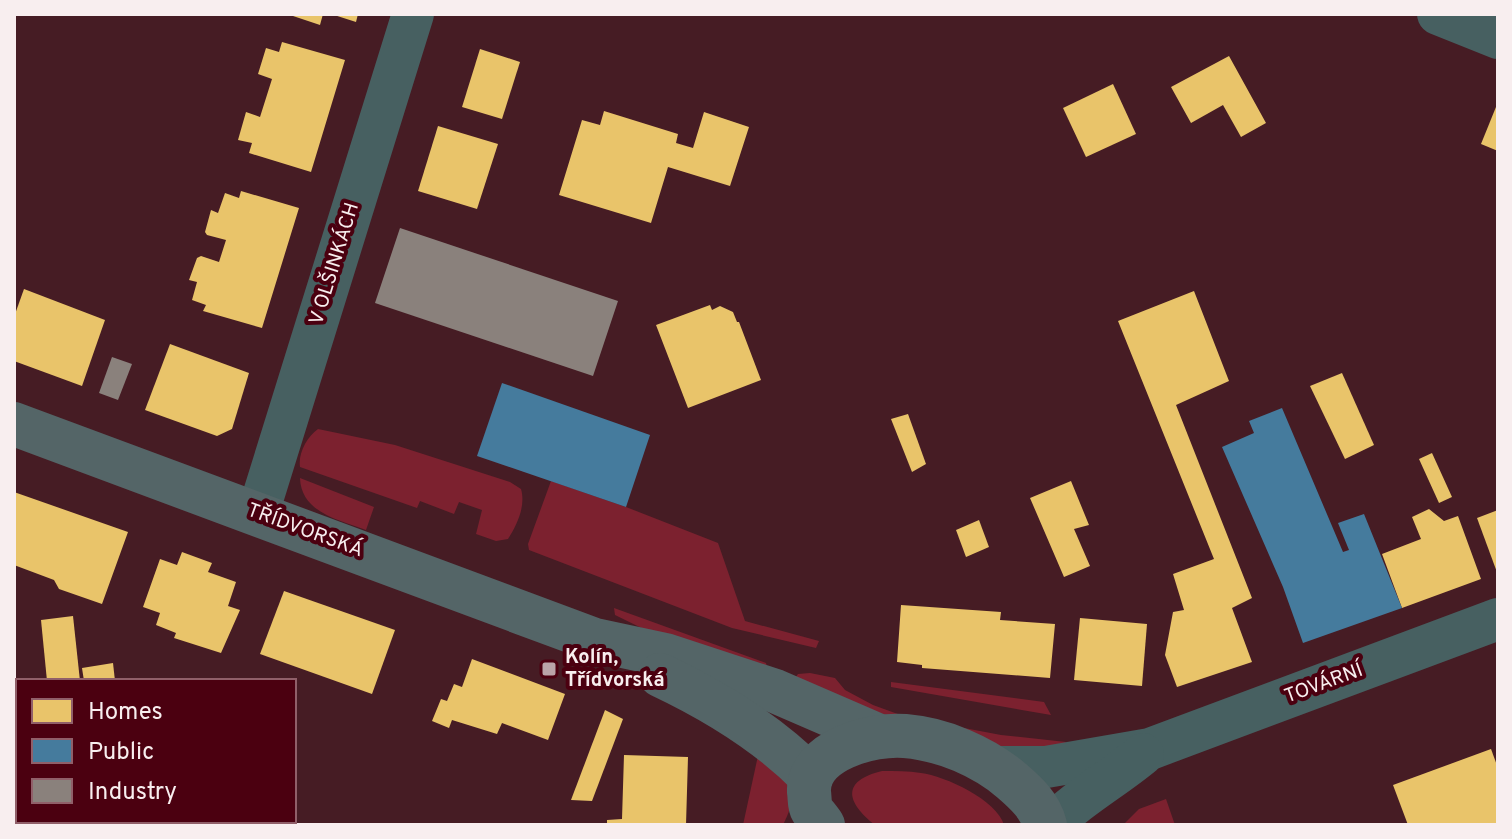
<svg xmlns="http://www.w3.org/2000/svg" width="1512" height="839" font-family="Overpass,sans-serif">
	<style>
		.grass { fill: #7c212f }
		.homes { fill: #e9c46a }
		.public { fill: #457b9d }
		.industry { fill: #8a817c }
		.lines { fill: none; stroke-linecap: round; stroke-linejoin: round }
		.minor { stroke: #476061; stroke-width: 42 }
		.major { stroke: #546567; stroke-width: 44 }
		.poi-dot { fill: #baa4a8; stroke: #4b0010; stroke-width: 3 }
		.labels { text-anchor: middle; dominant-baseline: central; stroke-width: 8; stroke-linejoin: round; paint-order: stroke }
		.street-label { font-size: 20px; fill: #f8eeef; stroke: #4b0010 }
		.poi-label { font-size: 20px; font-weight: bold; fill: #f8eeef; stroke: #4b0010; text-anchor: start }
	</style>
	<rect width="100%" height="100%" fill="#461c24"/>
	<!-- grass -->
	<g class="grass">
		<path d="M318 429 395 445 510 482 521 489C526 506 517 525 508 539L496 541 476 534 482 510 459 502 454 514 420 501 417 508 300 467C298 453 307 437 318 429Z"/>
		<path d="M300 478 374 507 366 530C340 520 301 513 300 478Z"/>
		<path d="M551 481 626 507 718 543 745 621 819 641 816 648 732 628 529 550 528 544Z"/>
		<path d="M614 608 766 663 769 674 664 639 615 615Z"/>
		<path d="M810 673 835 678 845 690 873 705 906 717 1001 735 1066 742 1064 748 1014 750 902 721 793 681 798 674Z"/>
		<path d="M891 682 1044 702 1051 715 891 687Z"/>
		<path d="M759 751C786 778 803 786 783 825H743Z"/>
		<path d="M882 771C895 771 908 771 921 773 945 776 997 800 1004 825H875C846 802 841 781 882 771Z"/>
		<path d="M1166 799 1175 825H1123L1139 809Z"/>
	</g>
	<!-- homes -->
	<g class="homes">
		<path d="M287 14H323L320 25Z"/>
		<path d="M331 14H358L356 22Z"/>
		<path d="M282 42 345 60 311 172 249 153 252 143 238 140 246 112 260 117 272 79 258 74 266 48 279 52Z"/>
		<path d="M480 49 520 62 502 119 462 107Z"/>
		<path d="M1229 56 1266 123 1241 137 1223 105 1191 123 1171 87Z"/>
		<path d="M1113 84 1136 134 1086 157 1063 108Z"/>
		<path d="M1498 102V151L1481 144Z"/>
		<path d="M604 111 678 134 676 143 693 148 704 112 749 127 730 186 668 167 651 223 559 195 582 120 600 125Z"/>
		<path d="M438 126 498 144 477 209 418 191Z"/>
		<path d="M241 191 299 208 262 328 203 311 206 305 192 300 197 282 189 280 197 258 201 256 219 262 226 240 207 235 205 232 211 210 218 213 225 193 239 198Z"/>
		<path d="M24 289 105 320 82 386 14 361V317Z"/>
		<path d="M1194 291 1229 381 1176 405 1252 598 1232 608 1252 662 1177 687 1165 655 1173 612 1184 610 1173 574 1214 559 1118 321Z"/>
		<path d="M710 305 712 310 720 306 733 312 737 322H739L761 380 688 408 656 325Z"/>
		<path d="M170 344 249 373 232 429 217 436 145 410Z"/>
		<path d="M1342 373 1374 445 1345 459 1310 386Z"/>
		<path d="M908 414 926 464 912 472 891 419Z"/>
		<path d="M1432 453 1452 497 1439 503 1419 459Z"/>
		<path d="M1071 481 1089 525 1074 529 1090 566 1064 577 1030 498Z"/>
		<path d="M14 492 128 532 102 604 59 589 54 580 14 565Z"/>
		<path d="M1429 509 1444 521 1458 516 1481 579 1402 608 1382 554 1421 539 1412 517Z"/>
		<path d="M1498 510V575L1477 518Z"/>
		<path d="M979 520 989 547 966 557 956 530Z"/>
		<path d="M182 552 212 563 208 572 236 582 228 606 240 610 221 653 174 638 176 633 156 625 160 613 143 607 160 559 177 565Z"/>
		<path d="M284 591 395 630 372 694 260 654Z"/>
		<path d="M901 605 1001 612 1000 620 1055 624 1050 678 922 668V665L897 662Z"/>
		<path d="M73 616 80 681H47L41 620Z"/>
		<path d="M1080 618 1147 624 1142 686 1074 680Z"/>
		<path d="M472 659 565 694 548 740 502 723 497 734 452 720 449 728 432 721 441 699 447 701 454 684 462 687Z"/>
		<path d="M113 663 115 681H84L82 668Z"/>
		<path d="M605 710 623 719 592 801 571 800Z"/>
		<path d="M1491 749 1498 768V825H1408L1393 785Z"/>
		<path d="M624 755 688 757 686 825H607V820L622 819Z"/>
		<path d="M14 760H18V804L14 805Z"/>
		<path d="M99 821H129L130 825H100Z"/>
	</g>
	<!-- public -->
	<g class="public">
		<path d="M502 383 650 435 626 507 477 456Z"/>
		<path d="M1282 408 1343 552 1349 550 1338 523 1364 514 1402 608 1303 643 1283 587 1222 447 1254 433 1249 421Z"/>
	</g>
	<!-- industry -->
	<g class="industry">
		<path d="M400 228 618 301 593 376 375 303Z"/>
		<path d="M112 357 132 364 118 400 99 393Z"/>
	</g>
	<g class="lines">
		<!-- minor -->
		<g class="minor">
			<path d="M1438 14 1498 38"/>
			<path d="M258 513 413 14"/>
			<path d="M995 767H1046L1150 749 1498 619"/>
			<path d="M1052 825C1079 797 1113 779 1143 754"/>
		</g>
		<!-- major -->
		<g class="major">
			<path d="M14 424 595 640 665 655 775 691 879 736"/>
			<path d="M660 675C715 701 768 733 811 777"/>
			<path d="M823 825C820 820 815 815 812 810 809 805 810 798 809 792 807 750 873 733 905 736 943 739 984 757 1012 781 1027 794 1040 806 1045 825"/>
		</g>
	</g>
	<!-- markers -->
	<rect class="poi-dot" x="541" y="661" width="16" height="16" rx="4"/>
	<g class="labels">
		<!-- street labels -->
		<g class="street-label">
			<text transform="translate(335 264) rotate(-73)">V OLŠINKÁCH</text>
			<text transform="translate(305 531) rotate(20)">TŘÍDVORSKÁ</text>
			<text transform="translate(1324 684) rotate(-20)">TOVÁRNÍ</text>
		</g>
		<!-- poi labels -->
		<g class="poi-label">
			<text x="565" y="658">Kolín,<tspan x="565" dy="23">Třídvorská</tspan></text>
		</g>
	</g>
	<!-- border -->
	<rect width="1512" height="839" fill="none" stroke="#f8eeef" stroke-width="32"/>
	<!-- legend -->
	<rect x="16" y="679" width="280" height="144" fill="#4b0010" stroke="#905f69" stroke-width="2"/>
	<rect x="32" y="699" width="40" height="24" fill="#e9c46a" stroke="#905f69" stroke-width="2"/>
	<text x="88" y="719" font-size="24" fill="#f8eeef">Homes</text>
	<rect x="32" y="739" width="40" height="24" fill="#457b9d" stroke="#905f69" stroke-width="2"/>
	<text x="88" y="759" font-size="24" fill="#f8eeef">Public</text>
	<rect x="32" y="779" width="40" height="24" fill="#8a817c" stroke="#905f69" stroke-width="2"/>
	<text x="88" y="799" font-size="24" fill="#f8eeef">Industry</text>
</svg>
